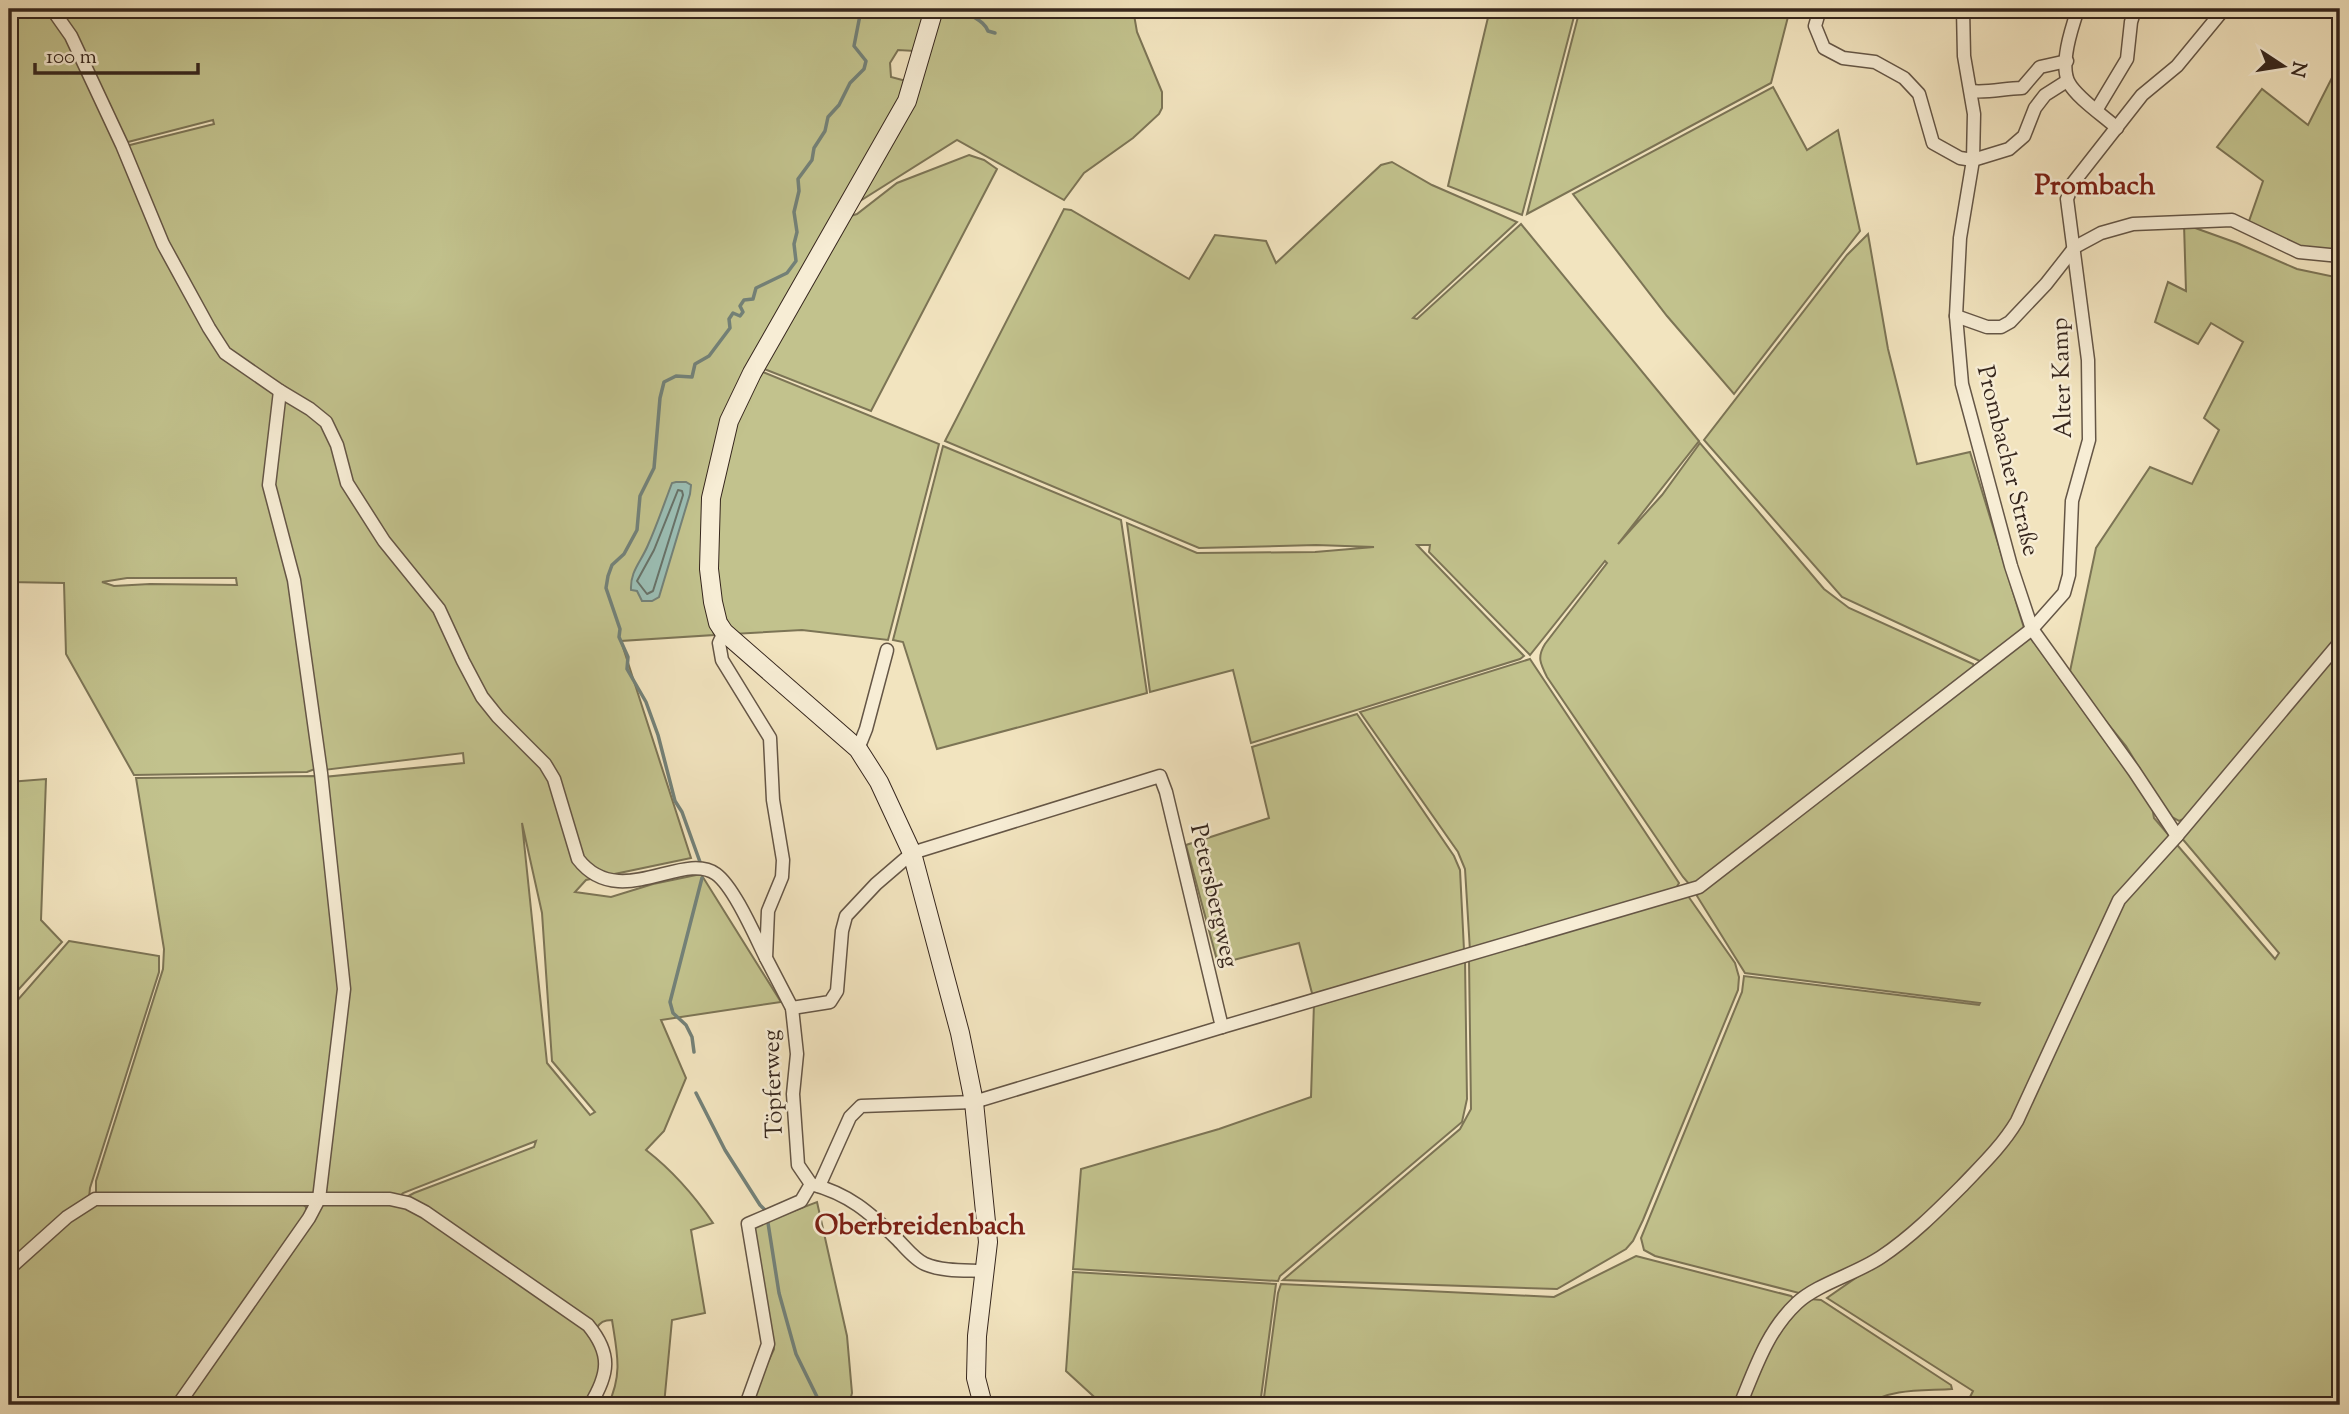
<svg xmlns="http://www.w3.org/2000/svg" width="2349" height="1414" font-family="'Sorts Mill Goudy',serif">
	<style>
		.green { fill: #c2c28d; stroke: #7c7455; stroke-width: 2; fill-rule: evenodd }
		.water { fill: #9bbeb4; stroke: #738178; stroke-width: 2 }
		.lines { fill: none; stroke-linecap: round; stroke-linejoin: round }
		.shore { stroke: #687268; stroke-width: 2 }
		.stream { stroke: #738178; stroke-width: 3.5 }
		.street-casing { stroke: #655646; stroke-width: 15 }
		.secondary-casing { stroke: #36261d; stroke-width: 20 }
		.street { stroke: #f7edd5; stroke-width: 12 }
		.secondary { stroke: #f7edd5; stroke-width: 18 }
		.labels { text-anchor: middle; dominant-baseline: central; stroke-width: 5; stroke-linejoin: round; paint-order: stroke }
		.street-label { font-size: 24px; fill: #36261d; stroke: #f7edd5 }
		.quarter-label { font-size: 28px; font-weight: bold; fill: #7a1f14; stroke: #f7edd5 }
	</style>
	<rect width="100%" height="100%" fill="#f2e4bf"/>
	<filter id="stains"><feTurbulence type="fractalNoise" baseFrequency=".00286" numOctaves="4"/><feColorMatrix values="0 0 0 0 .2 0 0 0 0 .09 0 0 0 0 .02 0 0 0 .5 -.17"/></filter>
	<radialGradient id="worn" r=".72"><stop offset=".6" stop-color="#630" stop-opacity="0"/><stop offset="1" stop-color="#630" stop-opacity=".3"/></radialGradient>
	<!-- green -->
	<g class="green">
		<path d="M9 9H45L55 18 69 42 122 152 159 243 212 337 224 355 273 392 275 399 270 442H277L282 403 273 381 228 350 165 241 126 146 214 124 213 120 124 143 73 36 57 9H928L915 51 898 50 890 63 891 77 906 81 893 113 742 381 723 425 711 471 705 518 703 575 714 635 621 641 691 858 586 880 575 892 611 897 653 884 701 874 781 1002 661 1020 686 1078 664 1131 646 1150C673 1171 694 1195 713 1223L691 1230 705 1313 672 1320 664 1405H608C623 1374 617 1353 612 1320 604 1320 600 1322 596 1329L424 1209 403 1199 414 1193 534 1147 536 1141 403 1193 398 1198 330 1196 324 1193 347 989 324 777 464 763 463 753 324 770 304 680 317 760 315 769 307 772 134 775 66 654 64 583 9 582ZM127 578H236L237 585 150 584 114 586 102 582ZM522 823 542 913 552 1061 595 1112 590 1115 547 1063Z"/>
		<path d="M940 9H1133L1137 32 1162 92V108L1159 114 1133 138 1084 173 1064 200 957 140 860 201Z"/>
		<path d="M1490 9H1576L1522 215 1448 186Z"/>
		<path d="M1580 9H1790L1771 83 1527 214Z"/>
		<path d="M2340 62V253L2298 249 2248 224 2263 181 2217 147 2262 89 2308 125Z"/>
		<path d="M1773 87 1807 150 1838 130 1860 231 1734 394 1667 316 1573 194Z"/>
		<path d="M969 155 984 160 997 169 871 411 759 367 847 217 857 214 897 183Z"/>
		<path d="M1392 162 1432 185 1517 222 1413 318 1417 319 1521 224 1699 441 1618 544 1662 495 1700 443 1824 589 1849 608 1973 664 1974 668 1700 882 1689 884 1683 877 1547 677C1540 663 1537 657 1545 644L1607 563 1605 561 1530 655 1429 552 1430 545H1417L1524 656 1520 659 1251 743 1233 670 1150 692 1127 523 1197 553 1315 552 1374 547 1316 545 1199 548 945 441 1064 209 1071 210 1189 279 1215 235 1266 241 1276 263 1381 165Z"/>
		<path d="M2184 224 2237 243 2297 269 2340 278V637L2186 818 2179 821 2168 815 2126 746 2069 676 2096 548 2150 467 2192 484 2219 430 2204 418 2243 342 2211 323 2198 344 2155 322 2168 282 2186 291Z"/>
		<path d="M1868 234 1888 349 1917 464 1970 452 2024 628 1982 662 1842 597 1704 440 1847 255Z"/>
		<path d="M758 370 939 444 888 640 802 630 733 634 717 599 714 512 730 438Z"/>
		<path d="M943 446 1121 520 1147 693 937 749 903 642 893 640Z"/>
		<path d="M2030 637 2152 806 2154 818 2275 959 2279 953 2180 836 2340 646V1405H1966L1973 1391 1827 1298 1903 1245 1858 1267 1799 1293 1655 1256 1644 1250 1641 1238 1742 992 1744 976 1979 1005 1980 1003 1745 973 1697 896 1699 891Z"/>
		<path d="M1530 659 1679 883 1675 890 1470 951 1465 869 1458 852 1360 712Z"/>
		<path d="M1357 714 1454 856 1460 870 1464 950 1313 997 1299 943 1218 964 1186 845 1269 818 1252 747Z"/>
		<path d="M316 776 341 992 314 1193 96 1196V1181L163 969 164 949 136 778Z"/>
		<path d="M46 779 41 920 62 942 9 1000V782Z"/>
		<path d="M1688 896 1735 963 1739 977 1738 990 1643 1220 1633 1241 1626 1249 1557 1289 1283 1280 1460 1129 1471 1109 1469 959Z"/>
		<path d="M69 941 159 956V972L90 1188 89 1198 9 1264V1010Z"/>
		<path d="M1465 960 1467 1099 1462 1122 1280 1276 1278 1281 1073 1269 1081 1169 1219 1129 1311 1097 1314 1003Z"/>
		<path d="M300 1202 306 1207V1212L175 1405H9V1275L27 1255 91 1205Z"/>
		<path d="M385 1202 410 1208 587 1327C612 1356 602 1374 588 1405H181L320 1205Z"/>
		<path d="M817 1202 847 1336 852 1393 849 1405H748L774 1349 754 1226Z"/>
		<path d="M1636 1256 1791 1296 1794 1299 1735 1405H1466L1465 1401 1456 1402V1405H1445L1450 1403 1425 1405H1263L1278 1293 1281 1284 1554 1297Z"/>
		<path d="M1073 1272 1276 1284 1260 1405H1103L1066 1371Z"/>
		<path d="M1810 1299 1821 1300 1951 1385 1952 1389C1923 1391 1891 1388 1867 1405H1744C1763 1363 1774 1330 1810 1299Z"/>
	</g>
	<!-- water -->
	<path class="water" d="M676 482H686L691 485 690 494 659 597 652 601H642L637 591 631 590C630 571 641 562 648 545 657 525 664 504 672 483Z"/>
	<g class="lines">
		<!-- shore -->
		<path class="shore" d="M678 490 682 491 683 495 653 591 647 594 637 581 654 550Z"/>
		<!-- stream -->
		<g class="stream">
			<path d="M964 9C972 19 983 19 988 31L995 33"/>
			<path d="M700 862 682 812 675 801 658 735 646 702 627 669 628 657 619 637 620 629 606 588 608 576 612 565 624 554 637 530 640 496 654 468 660 398 664 382 676 376 692 377 695 364 709 356 730 328 729 319 733 313 740 316 743 312 740 306 744 300 753 299 756 288 787 273 796 261 794 244 797 232 794 212 799 191 798 179 812 160 814 148 825 131 828 117 839 105 850 83 864 69 866 61 854 46 861 10 864 9"/>
			<path d="M694 1052 692 1037 686 1025 673 1013 670 1002 702 878"/>
			<path d="M696 1093 725 1150 760 1205 766 1211"/>
			<path d="M768 1223 779 1293 796 1354 821 1405"/>
		</g>
		<defs>
			<g id="street">
				<path d="M52 9 71 36 122 145 163 244 209 328 225 353 280 391 310 409 326 422 337 445 347 483 384 541 439 609 463 661 482 697 498 717 545 764 554 779 578 859C619 912 683 850 716 874 734 887 755 936 766 958"/>
				<path d="M1820 9 1815 26 1824 48 1843 58 1875 62 1904 78 1919 94 1933 143 1960 158 1973 160 2009 149 2024 136 2035 108 2045 95 2067 81"/>
				<path d="M1963 9 1964 56 1974 114 1973 160 1960 238 1956 316 1962 384 2011 566 2032 629 2134 771 2177 836"/>
				<path d="M2078 9C2072 27 2059 65 2069 83 2077 98 2104 116 2117 128"/>
				<path d="M1971 91C1989 93 2005 88 2022 88L2040 67 2067 61"/>
				<path d="M2097 109 2127 59 2131 22 2135 9"/>
				<path d="M1956 316 1987 327H2001L2010 322 2046 284 2075 247 2101 233 2133 224 2232 220 2299 252 2340 256"/>
				<path d="M724 632 719 643 722 660 770 738 773 800 783 860 782 877 768 911 766 958 792 1008 797 1054 793 1094 798 1165 811 1184C849 1194 869 1212 897 1239 905 1247 915 1260 925 1264 944 1272 966 1270 985 1271"/>
				<path d="M858 749 866 729 887 650"/>
				<path d="M792 1008 830 1002 837 991 842 931 846 916 876 884 912 853 1160 776 1166 792 1222 1027 974 1102 861 1106 850 1117 819 1186"/>
				<path d="M1222 1027 1699 887 2032 629 2064 593 2069 575 2072 501 2089 440 2088 360 2067 199 2073 183 2142 95 2177 66 2224 9"/>
				<path d="M9 1269 67 1217 95 1199H390L408 1203 425 1212 588 1325C612 1354 609 1374 590 1405"/>
				<path d="M178 1405 309 1218 319 1199 344 989 321 773 294 580 269 485 280 391"/>
				<path d="M746 1405 768 1344 748 1224 801 1201 811 1184"/>
				<path d="M1740 1405C1755 1369 1767 1331 1797 1303 1817 1284 1856 1274 1881 1257 1911 1237 1937 1211 1962 1186 1982 1165 2002 1146 2017 1121L2119 900 2177 836 2340 642"/>
				<path d="M1907 1405H1972"/>
			</g>
			<path id="secondary" d="M934 9 907 101 752 373 729 421 711 498 709 569 713 602 718 623 724 632 858 749 879 782 912 853 960 1033 974 1102 988 1242 977 1336 976 1378 983 1405"/>
		</defs>
		<!-- street casing -->
		<use href="#street" class="street-casing"/>
		<!-- secondary casing -->
		<use href="#secondary" class="secondary-casing"/>
		<!-- street -->
		<use href="#street" class="street"/>
		<!-- secondary -->
		<use href="#secondary" class="secondary"/>
	</g>
	<g class="labels">
		<!-- street labels -->
		<g class="street-label">
			<text transform="translate(2063 378) rotate(-92)">Alter Kamp</text>
			<text transform="translate(2007 461) rotate(76)">Prombacher Straße</text>
			<text transform="translate(1213 896) rotate(77)">Petersbergweg</text>
			<text transform="translate(774 1084) rotate(-92)">Töpferweg</text>
		</g>
		<!-- quarter labels -->
		<g class="quarter-label">
			<text x="2095" y="187">Prombach</text>
			<text x="920" y="1227">Oberbreidenbach</text>
		</g>
	</g>
	<!-- margin -->
	<rect width="2349" height="1414" fill="none" stroke="#f2e4bf" stroke-width="35"/>
	<rect x="10" y="10" width="2328" height="1393" fill="none" stroke="#36261d" stroke-width="3.5"/>
	<rect x="18" y="18" width="2314" height="1379" fill="none" stroke="#36261d" stroke-width="2"/>
	<!-- north arrow -->
	<g transform="translate(2283 66) rotate(102)" stroke="#f7edd5" stroke-width="5" paint-order="stroke">
	<path d="M0-5L12 26L0 18L-12 26Z" fill="#36261d"/>
	<text y="-10" font-size="19" font-weight="bold" text-anchor="middle" fill="#36261d">N</text>
	</g>
	<!-- scale -->
	<path d="M35 63v10h163v-10" fill="none" stroke="#36261d" stroke-width="3.5"/>
	<text x="46" y="63" font-size="21" fill="#36261d" stroke="#f7edd5" stroke-width="5" paint-order="stroke">100 m</text>
	<rect width="100%" height="100%" filter="url(#stains)"/>
	<rect width="100%" height="100%" fill="url(#worn)"/>
</svg>
